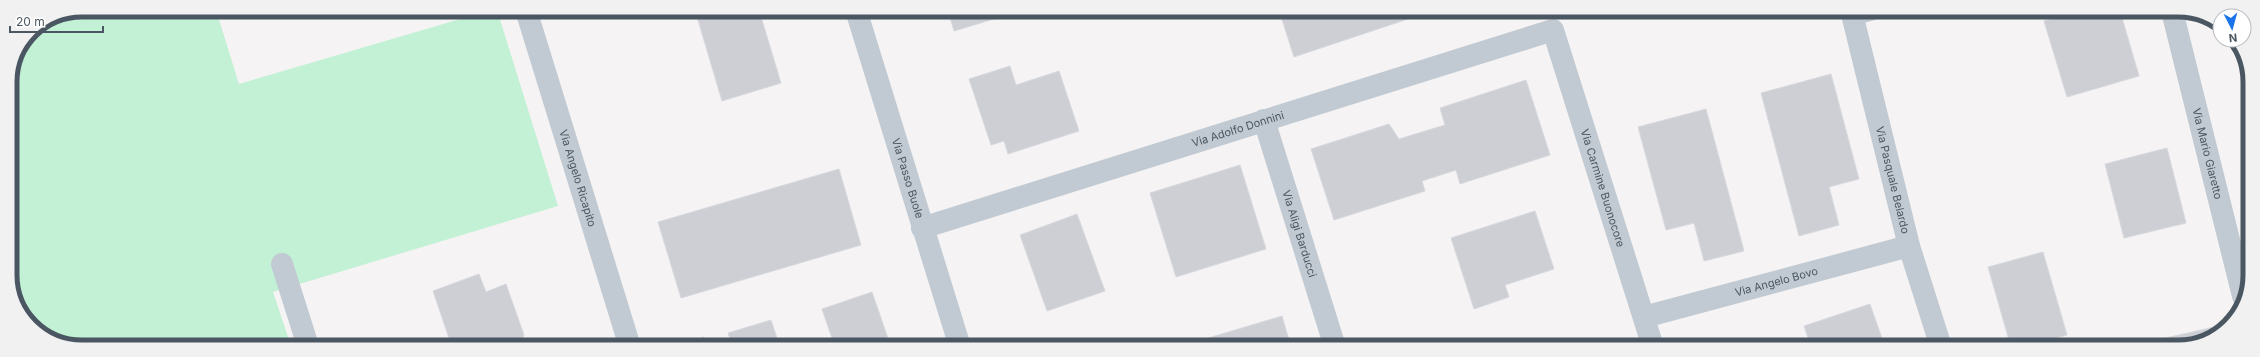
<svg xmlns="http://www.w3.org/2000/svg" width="2260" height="357" font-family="Inter,sans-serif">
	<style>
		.green { fill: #c3f1d5 }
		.building { fill: #cdcfd5; stroke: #d7d9de }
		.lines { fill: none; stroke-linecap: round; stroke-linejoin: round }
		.minor { stroke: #c1cad2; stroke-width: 22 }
		.labels { text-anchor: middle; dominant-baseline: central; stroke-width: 3; stroke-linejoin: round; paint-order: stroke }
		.street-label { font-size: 11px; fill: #4a5661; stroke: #fff }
		.rim { fill: none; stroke: #4a5661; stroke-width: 5 }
	</style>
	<rect width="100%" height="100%" fill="#f5f3f3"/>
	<!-- green -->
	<path class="green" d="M82 10H216L239 84 491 10H497L558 206 273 292 291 346H72L34 329 12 294 10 81 16 54 31 31 54 15Z"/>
	<!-- building -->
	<g class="building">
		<path d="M695 10H759L781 83 722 101Z"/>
		<path d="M948 10H1002L1004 16 954 31Z"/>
		<path d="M1279 10H1435L1294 57Z"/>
		<path d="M2077 11H2120L2139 76 2067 97 2044 21Z"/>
		<path d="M2242 56 2249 67V83Z"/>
		<path d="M1010 66 1016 85 1059 71 1079 131 1008 154 1004 141 991 145 969 79Z"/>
		<path d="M1831 74 1859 179 1829 187 1839 225 1799 236 1761 93Z"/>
		<path d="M1526 80 1550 155 1460 184 1456 170 1422 181 1425 191 1334 220 1311 149 1389 124 1399 139 1445 125 1440 108Z"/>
		<path d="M1706 109 1744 251 1704 261 1694 223 1666 230 1638 127Z"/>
		<path d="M2167 148 2186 223 2124 238 2105 164Z"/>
		<path d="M1240 165 1266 249 1176 277 1150 193Z"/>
		<path d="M839 169 861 245 681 298 658 222Z"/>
		<path d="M1535 211 1554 269 1505 285 1509 297 1474 309 1451 238Z"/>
		<path d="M1077 214 1105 291 1047 311 1020 235Z"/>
		<path d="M2043 252 2067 335 2025 347H2011L1988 267Z"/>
		<path d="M479 274 486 292 506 284 524 335 519 347H452L433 291Z"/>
		<path d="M872 292 891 347H835L822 309Z"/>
		<path d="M1870 304 1885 347H1811L1804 326Z"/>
		<path d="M1282 316 1291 347H1178Z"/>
		<path d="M771 320 780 347H733L728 333Z"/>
		<path d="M2214 327 2215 333 2179 347H2158L2157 340Z"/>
		<path d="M704 337 707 347H673Z"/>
	</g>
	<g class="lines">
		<!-- minor -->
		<g class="minor">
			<path id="s1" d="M526 10 630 347"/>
			<path id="s2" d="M856 10 960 347"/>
			<path id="s3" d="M1851 10 1909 246 1941 347"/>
			<path id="s4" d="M2172 11 2243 296"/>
			<path d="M1852 15 1870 10"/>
			<path id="s5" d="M1264 120 1335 347"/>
			<path id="s6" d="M922 228 1553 30 1653 347"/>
			<path d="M282 264 308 346"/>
			<path id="s7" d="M1644 317 1909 246"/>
		</g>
	</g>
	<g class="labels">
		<!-- street labels -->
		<g class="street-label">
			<text stroke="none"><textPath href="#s6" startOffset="331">Via Adolfo Donnini</textPath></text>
			<text stroke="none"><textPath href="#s4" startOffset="147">Via Mario Giaretto</textPath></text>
			<text stroke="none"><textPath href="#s1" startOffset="176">Via Angelo Ricapito</textPath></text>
			<text stroke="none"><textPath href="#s2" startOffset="176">Via Passo Buole</textPath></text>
			<text stroke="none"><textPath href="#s3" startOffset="175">Via Pasquale Belardo</textPath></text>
			<text stroke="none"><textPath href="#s6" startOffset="827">Via Carmine Buonocore</textPath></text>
			<text stroke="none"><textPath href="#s5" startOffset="119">Via Aligi Barducci</textPath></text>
			<text stroke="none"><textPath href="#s7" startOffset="137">Via Angelo Bovo</textPath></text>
		</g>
	</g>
	<!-- crop -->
	<path d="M0 0H2260V357H0ZM82 17H2178A65 65 0 0 1 2243 82V275A65 65 0 0 1 2178 340H82A65 65 0 0 1 17 275V82A65 65 0 0 1 82 17Z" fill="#f1f1f2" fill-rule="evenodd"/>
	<path class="rim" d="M82 17H2178A65 65 0 0 1 2243 82V275A65 65 0 0 1 2178 340H82A65 65 0 0 1 17 275V82A65 65 0 0 1 82 17Z"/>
	<!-- north arrow -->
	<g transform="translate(2232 28) rotate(174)"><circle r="19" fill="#ffffff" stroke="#b7bbc0"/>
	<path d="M0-3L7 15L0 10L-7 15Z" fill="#1a73e8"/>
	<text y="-6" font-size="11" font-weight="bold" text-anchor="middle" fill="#4a5661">N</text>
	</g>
	<!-- scale -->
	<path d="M10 26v6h93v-6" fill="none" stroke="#4a5661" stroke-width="2"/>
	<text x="16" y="26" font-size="12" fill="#4a5661" stroke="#ffffff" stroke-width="3" paint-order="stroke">20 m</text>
</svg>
